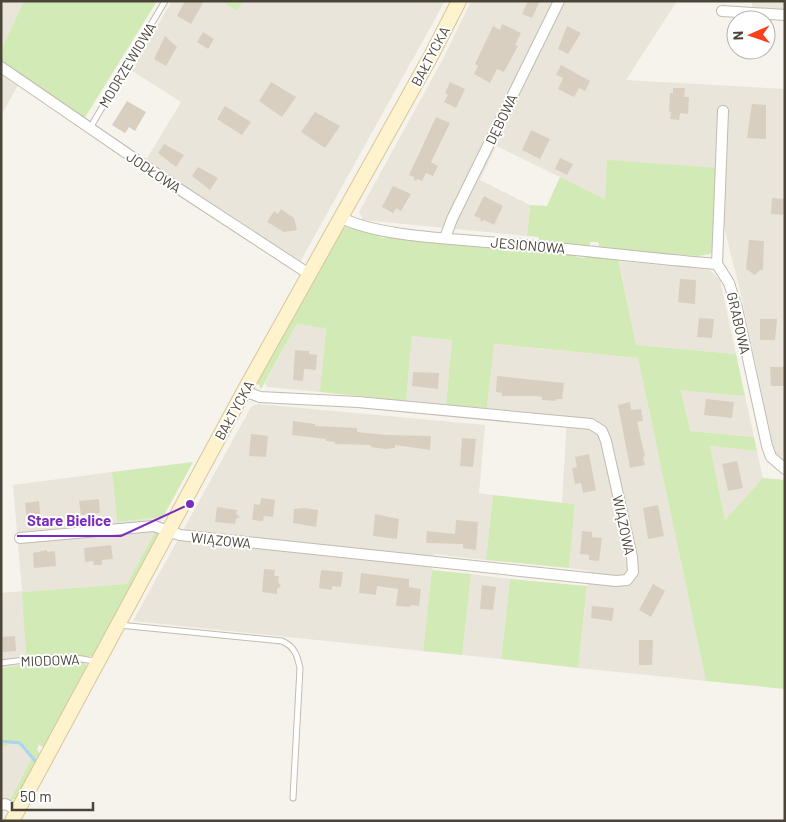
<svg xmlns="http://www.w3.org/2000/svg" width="786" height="822" font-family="Barlow,sans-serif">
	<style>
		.residential { fill: #eae5da }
		.green { fill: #d2eab5 }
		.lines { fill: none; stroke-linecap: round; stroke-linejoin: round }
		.stream { stroke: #a9d4f2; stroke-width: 3 }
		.building { fill: #d8cfc1 }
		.lane-casing { stroke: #c2bbae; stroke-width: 7 }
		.street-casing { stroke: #c2bbae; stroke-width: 12 }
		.secondary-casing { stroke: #d6c79b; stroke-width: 16 }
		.lane { stroke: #fff; stroke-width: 5 }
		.street { stroke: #fff; stroke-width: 10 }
		.secondary { stroke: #fff3cd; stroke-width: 14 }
		.labels { text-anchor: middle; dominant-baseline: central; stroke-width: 4; stroke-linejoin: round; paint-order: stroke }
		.street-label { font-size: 14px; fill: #4b4439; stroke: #fff }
		.leader { fill: none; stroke: #7b2cbf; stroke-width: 2 }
		.callout-dot { fill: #7b2cbf; stroke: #fff; stroke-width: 2 }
		.callout-label { font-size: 15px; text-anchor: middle; font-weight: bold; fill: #7b2cbf; stroke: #fff; stroke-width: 4; stroke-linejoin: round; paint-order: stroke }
	</style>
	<rect width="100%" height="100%" fill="#f6f3ec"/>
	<!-- residential -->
	<g class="residential">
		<path d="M1 1H24L1 50Z"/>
		<path d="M172 1H221L237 11 243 1H445L299 264 146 160 181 102 131 70Z"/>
		<path d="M471 1H677L626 80 785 89V464L775 455 740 290 723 223 608 160 605 199 496 146 480 180 530 205 527 236 363 220 359 212 444 57Z"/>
		<path d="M752 1H785V10L752 8Z"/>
		<path d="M1 63 23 76 1 116Z"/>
		<path d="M619 261 710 270 720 280 736 354 636 345Z"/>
		<path d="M297 324 326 327 320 392 267 387 265 383Z"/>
		<path d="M412 336 452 340 446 405 406 401Z"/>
		<path d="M493 344 638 358 706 681 578 668 589 571 569 568 575 504 562 502 567 417 487 408Z"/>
		<path d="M681 389 745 396 754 437 690 431Z"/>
		<path d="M258 404 485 425 479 493 493 495 486 560 434 554 423 651 133 621 251 407Z"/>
		<path d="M710 446 757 451 763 478 725 520Z"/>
		<path d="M112 472 117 522 163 517 127 584 23 592 26 665 1 668V593L22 591 13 485Z"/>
		<path d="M471 574 510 579 501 659 462 655Z"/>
		<path d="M13 743 19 745 32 758 1 815V748Z"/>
	</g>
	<!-- green -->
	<g class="green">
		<path d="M24 1H157L84 119 1 63V50Z"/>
		<path d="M221 1H243L237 11Z"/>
		<path d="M607 160 719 168 714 250 710 254 698 256 600 248 598 242H591L588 247 541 243 538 237 527 236 530 205 547 206 560 177 605 199Z"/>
		<path d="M346 227 378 235 382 238 393 236 573 254 576 257 584 258 587 256 618 258 636 345 736 354 745 396 681 390 690 431 754 437 757 451 710 446 725 520 763 478 785 480V689L706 681 638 358 494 344 487 408 446 405 452 340 412 336 406 401 320 392 326 328 297 324 261 389 257 382 343 228Z"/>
		<path d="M193 462 163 517 117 522 112 472Z"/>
		<path d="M493 495 575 504 569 568 486 560Z"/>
		<path d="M156 530 160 535 94 656 26 657 22 592 127 584Z"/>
		<path d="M432 570 471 574 462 655 423 651Z"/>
		<path d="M510 579 587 586 578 668 501 659Z"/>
		<path d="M26 662H84L89 669 45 748 39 745 37 749 41 755 20 797 9 801 32 758 19 745 13 743 1 748V668L26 665Z"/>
	</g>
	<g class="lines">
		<!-- stream -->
		<path class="stream" d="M1 741 20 743 36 762"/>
	</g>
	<!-- building -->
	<g class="building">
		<path d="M185 1H204L191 24 177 16Z"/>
		<path d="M528 1H540L532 18 522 14Z"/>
		<path d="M502 24 521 33 515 45 518 46 504 72 497 69 490 83 474 74 478 66 475 64 493 26 500 30Z"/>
		<path d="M567 26 581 33 568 54 558 49Z"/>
		<path d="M203 32 214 39 208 49 197 42Z"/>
		<path d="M165 36 177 47 166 66 154 59Z"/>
		<path d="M561 65 590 81 585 91 579 88 574 97 558 89 563 78 556 75Z"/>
		<path d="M271 82 296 97 282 117 259 101Z"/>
		<path d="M450 82 465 89 456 108 444 102 448 95 445 93Z"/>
		<path d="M673 88H685L684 97H689L688 114 680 113 679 120 670 119 671 112H669L670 93H673Z"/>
		<path d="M127 101 146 112 135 131 129 127 125 133 112 125Z"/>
		<path d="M752 104 766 105V139L747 138Z"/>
		<path d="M225 106 251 122 242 135 217 119Z"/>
		<path d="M315 112 340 126 325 148 301 132Z"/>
		<path d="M436 117 450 123 432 160 431 162 438 166 433 176 426 173 422 181 418 179 414 181V177L409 175Z"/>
		<path d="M531 130 550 139 540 159 522 150Z"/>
		<path d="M164 144 184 155 176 167 158 153Z"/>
		<path d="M560 158 573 164 567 175 555 169Z"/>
		<path d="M198 167 218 178 210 190 192 176Z"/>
		<path d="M393 186 411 194 401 211 396 208 393 213 382 207Z"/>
		<path d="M484 196 503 206 494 225 484 220 481 222 480 218 474 216Z"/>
		<path d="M772 198 785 199V215L771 214Z"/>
		<path d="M281 209 294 218 297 230 284 232 267 222 274 211 278 214Z"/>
		<path d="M749 240 764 241 763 270H760L755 275 746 269Z"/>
		<path d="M680 279 696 280 695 304 678 302Z"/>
		<path d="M699 318 714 319 712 338 697 337Z"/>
		<path d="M760 319H777L775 340H760Z"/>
		<path d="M295 350 309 351V354L317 355 316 370 304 369 303 381 293 380Z"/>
		<path d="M770 367H785L784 386H771Z"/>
		<path d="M413 372 439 373 438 389 412 386Z"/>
		<path d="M497 376 564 383 562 399H556V401L542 400V397L536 396H502V393L496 392Z"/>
		<path d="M706 399 734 402 732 418 704 415Z"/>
		<path d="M630 402 631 410 641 409 643 421 637 422 645 456 643 457 645 465 630 468 618 405Z"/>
		<path d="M293 421 315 424V426L357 428V432L386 435 431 436 430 450 395 445V448L385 449 371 447V445L335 444V442L326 441V439L292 435Z"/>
		<path d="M251 434 268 436 266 457 249 456Z"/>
		<path d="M462 438 476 439 473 467 460 466Z"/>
		<path d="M589 454 596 490 583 493 581 483 575 484 572 468 577 467 575 457Z"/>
		<path d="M737 461 743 488 728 491 722 464Z"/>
		<path d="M261 498 275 500 273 517 264 516 263 521 252 520 254 504 260 505Z"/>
		<path d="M99 499 100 513 81 515 79 501Z"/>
		<path d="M39 501 41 523 27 524 25 503Z"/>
		<path d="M658 505 664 536 648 539 643 508Z"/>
		<path d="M217 507 237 510 236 514 240 517 236 519 235 524 215 522Z"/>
		<path d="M304 508 318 510 316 527 293 523 294 509Z"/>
		<path d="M375 514 399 519 397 539 373 536Z"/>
		<path d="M456 520 478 522 476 550 463 548V544L426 543 427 531 455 534Z"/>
		<path d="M582 531 592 532V537L602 538 599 561 589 560V555L580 554Z"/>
		<path d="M111 545 113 559 102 560V565H94L93 561 85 562 84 548Z"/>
		<path d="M47 550V552L55 551 56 566 34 568 33 553Z"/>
		<path d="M264 569 275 570 274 576H279L278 582 281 586 277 589V594L262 592Z"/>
		<path d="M321 570 343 572 341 587 332 586V590L319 588Z"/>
		<path d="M361 573 409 579V587L421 589 419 606 411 605 410 607 396 606 398 589 377 586 376 595 359 593Z"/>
		<path d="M653 584 665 591 651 617 639 610Z"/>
		<path d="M482 585 496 587 493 610 480 609Z"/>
		<path d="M592 606 614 608 612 621 591 618Z"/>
		<path d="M15 636 16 651 3 652 2 637Z"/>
		<path d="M639 640H653L652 665H639Z"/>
	</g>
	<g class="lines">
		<defs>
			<g id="lane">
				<path d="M90 128 165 1"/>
				<path d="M119 625 282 641C295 647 297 655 300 668L293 798"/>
				<path d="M1 663C29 659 70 654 97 662"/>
			</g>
			<g id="street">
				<path d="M722 11 785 15"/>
				<path d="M1 67 173 185 309 274"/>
				<path d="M723 111 717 264 729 283 737 308 767 446 771 457 785 469"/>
				<path d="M340 217C377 237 457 239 501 243 573 249 645 258 717 264"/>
				<path d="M445 238 452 219 559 1"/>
				<path d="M20 538 154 526 180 535 616 581 627 580 633 572 632 557 606 441 602 431 591 424 358 402 260 397 244 391"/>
				<path d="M1 805 5 804 18 810"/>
			</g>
			<path id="secondary" d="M12 821 244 391 431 56 459 1"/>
		</defs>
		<!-- lane casing -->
		<use href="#lane" class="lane-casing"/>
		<!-- street casing -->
		<use href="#street" class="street-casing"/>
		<!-- secondary casing -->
		<use href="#secondary" class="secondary-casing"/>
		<!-- lane -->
		<use href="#lane" class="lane"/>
		<!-- street -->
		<use href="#street" class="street"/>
		<!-- secondary -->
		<use href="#secondary" class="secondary"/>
	</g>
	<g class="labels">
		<!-- street labels -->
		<g class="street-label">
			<text transform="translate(430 56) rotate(-62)">BAŁTYCKA</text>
			<text transform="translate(127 65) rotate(-59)">MODRZEWIOWA</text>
			<text transform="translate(501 119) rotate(-64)">DĘBOWA</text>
			<text transform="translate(154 172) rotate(34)">JODŁOWA</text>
			<text transform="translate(528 245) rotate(5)">JESIONOWA</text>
			<text transform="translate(739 323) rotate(77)">GRABOWA</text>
			<text transform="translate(234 410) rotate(-61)">BAŁTYCKA</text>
			<text transform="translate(624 525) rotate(78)">WIĄZOWA</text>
			<text transform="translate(221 540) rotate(6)">WIĄZOWA</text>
			<text transform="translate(50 660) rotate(-2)">MIODOWA</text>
		</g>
	</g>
	<!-- callouts -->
	<path class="leader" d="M190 504L121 536H17"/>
	<circle class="callout-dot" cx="190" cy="504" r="5"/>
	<g class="callout-label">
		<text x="69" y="526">Stare Bielice</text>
	</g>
	<!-- border -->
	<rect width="786" height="822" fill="none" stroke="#4b4439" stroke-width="5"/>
	<!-- north arrow -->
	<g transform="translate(751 35) rotate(268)"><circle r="24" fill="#ffffff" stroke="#b7b4b0"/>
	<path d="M0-4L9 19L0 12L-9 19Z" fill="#fc3f1d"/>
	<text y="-8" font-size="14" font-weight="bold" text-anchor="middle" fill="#4b4439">N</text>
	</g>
	<!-- scale -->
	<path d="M12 802v8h81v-8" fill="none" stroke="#4b4439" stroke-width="2.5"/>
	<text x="20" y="802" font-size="15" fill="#4b4439" stroke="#ffffff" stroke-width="4" paint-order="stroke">50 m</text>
</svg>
